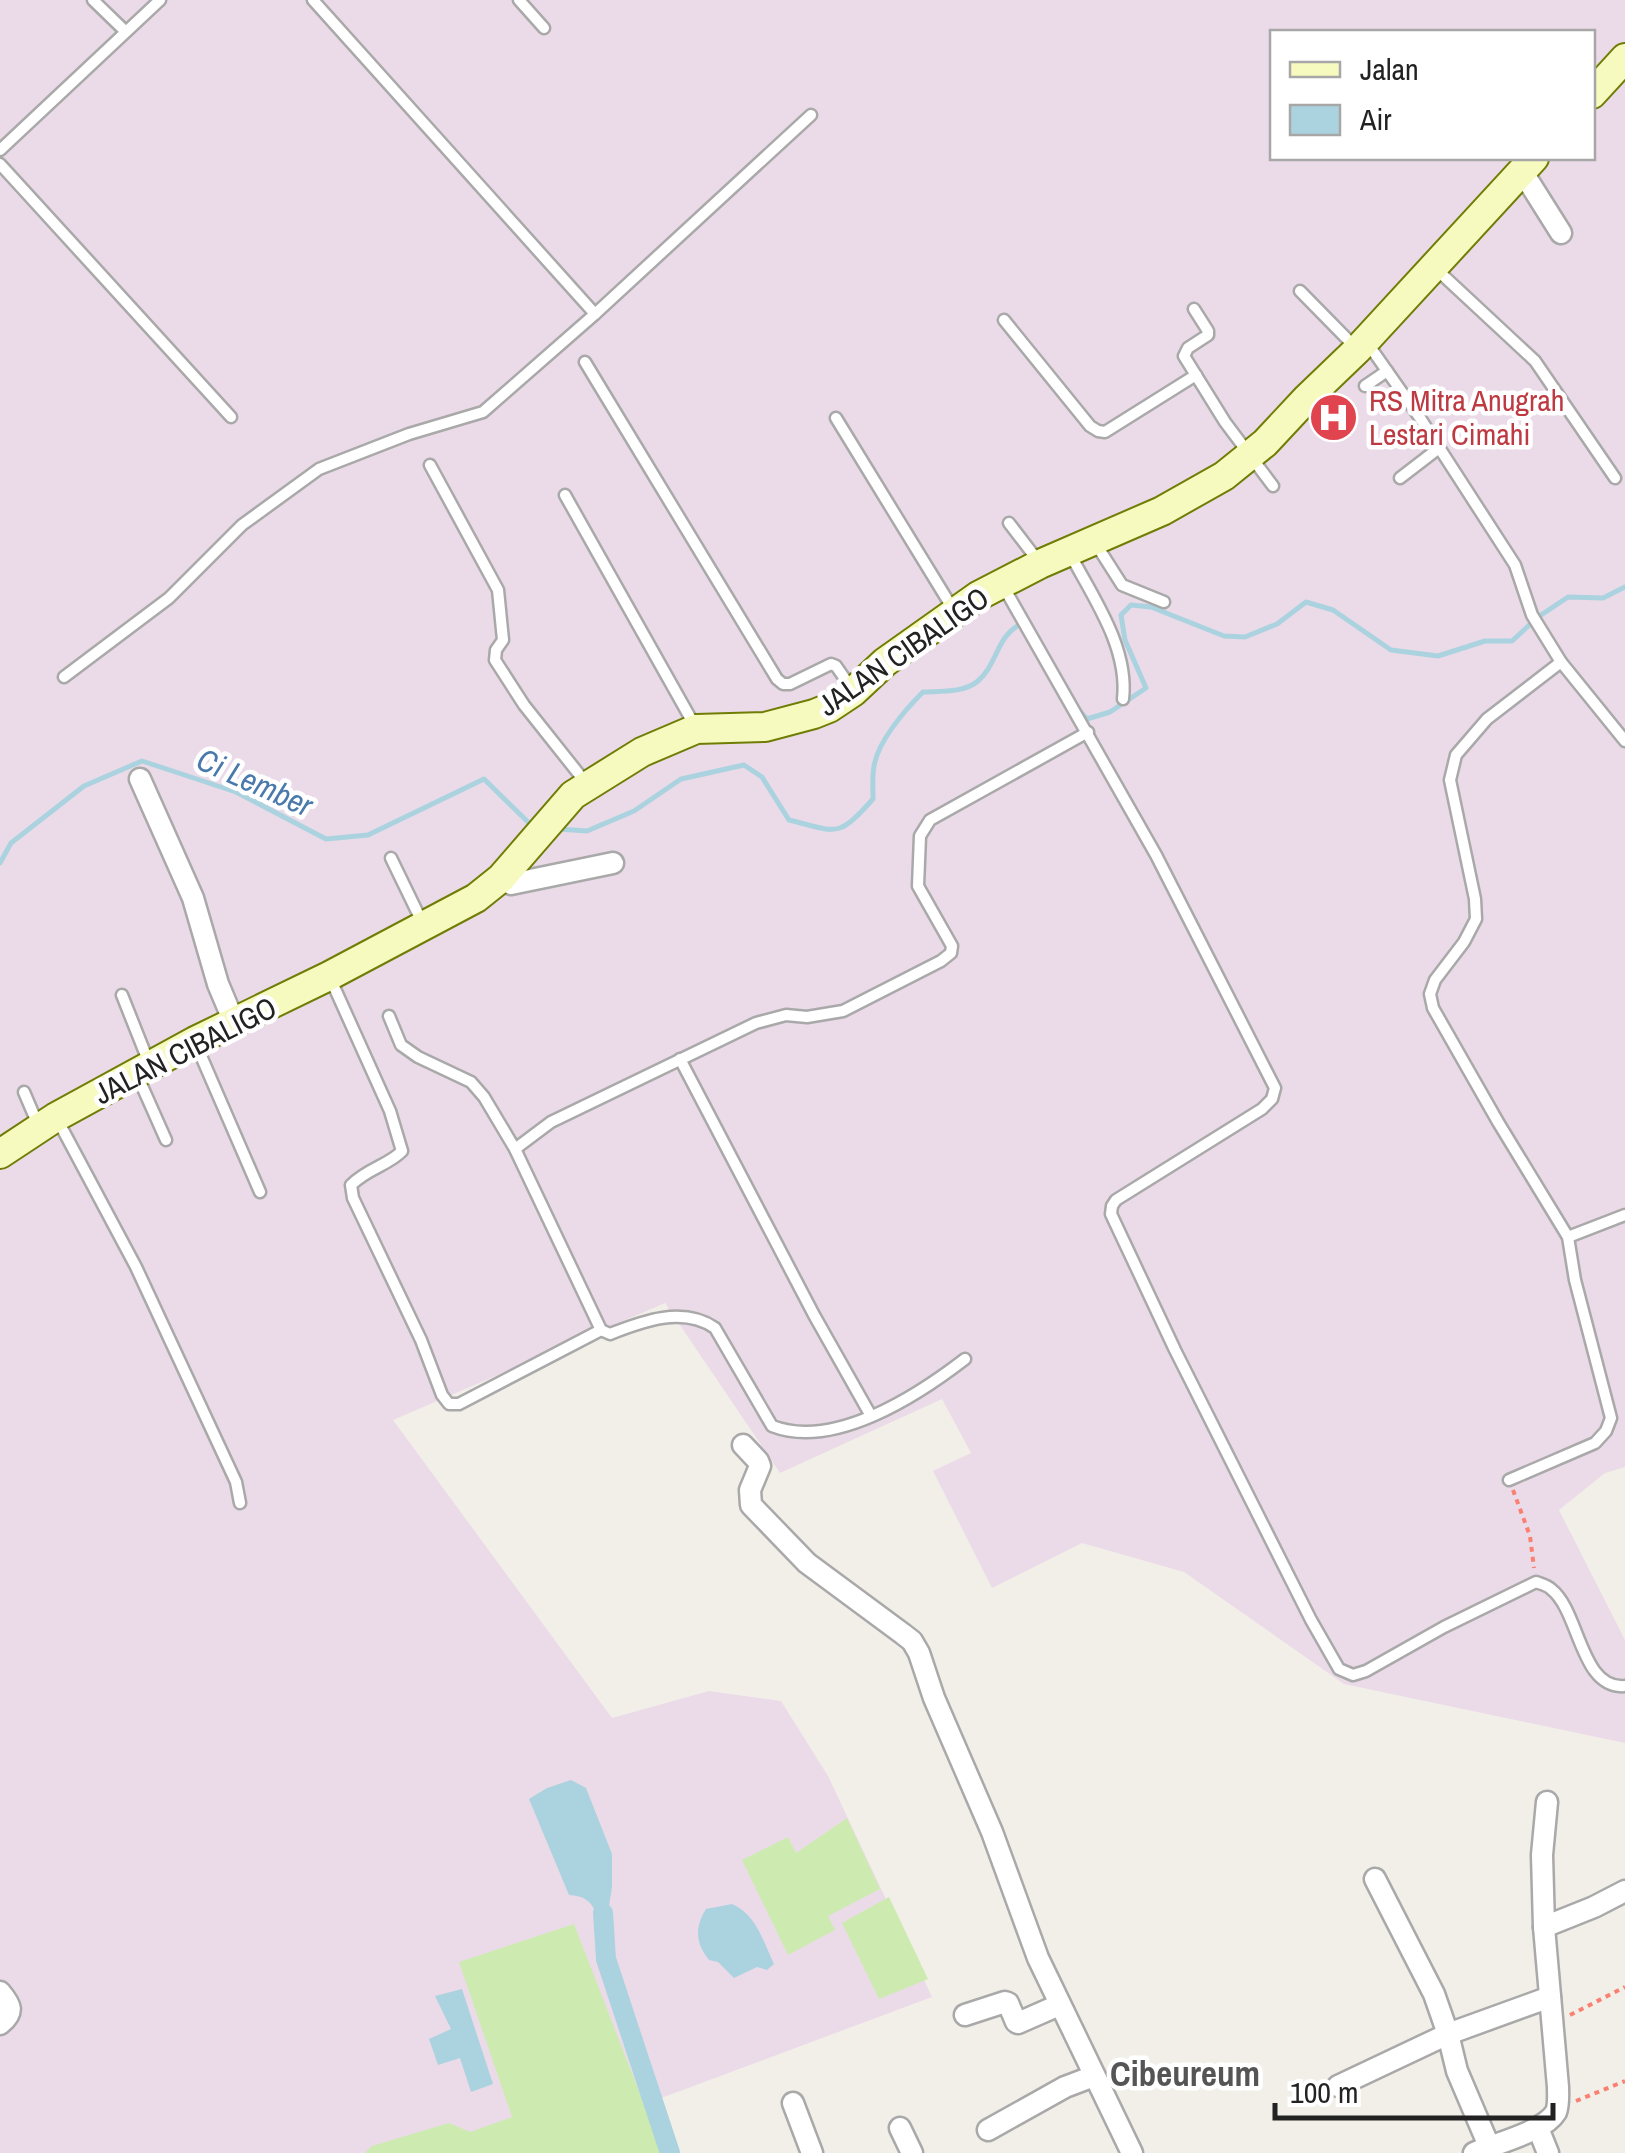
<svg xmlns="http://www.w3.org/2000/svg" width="1625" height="2153" font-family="'Archivo Narrow',sans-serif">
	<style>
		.industrial { fill: #ebdbe8; fill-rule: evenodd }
		.grass { fill: #cdebb0 }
		.water { fill: #aad3df }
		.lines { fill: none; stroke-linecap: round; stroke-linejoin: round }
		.stream { stroke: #aad3df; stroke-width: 5 }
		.canal { stroke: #aad3df; stroke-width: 20 }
		.service-casing { stroke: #a9a9a9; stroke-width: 15 }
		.minor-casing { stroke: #a9a9a9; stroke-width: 25 }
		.secondary-casing { stroke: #707d05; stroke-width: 32 }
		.path { stroke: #fa8072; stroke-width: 4; stroke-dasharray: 5 5; stroke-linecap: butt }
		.service { stroke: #fff; stroke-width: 10 }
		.minor { stroke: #fff; stroke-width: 20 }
		.secondary { stroke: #f7fabf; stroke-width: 28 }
		.labels { text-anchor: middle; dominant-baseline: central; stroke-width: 9; stroke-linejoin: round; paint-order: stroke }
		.health-label { font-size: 30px; fill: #be3a42; stroke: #fff; text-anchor: start }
		.street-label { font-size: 30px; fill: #222; stroke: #fff }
		.water-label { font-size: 32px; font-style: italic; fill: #4a7aab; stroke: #fff }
		.quarter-label { font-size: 35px; font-weight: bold; fill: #555; stroke: #fff }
	</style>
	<rect width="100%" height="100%" fill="#f2efe9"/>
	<!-- industrial -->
	<path class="industrial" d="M0 0H1625V1467L1605 1473 1559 1510 1625 1640V1743L1344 1684 1184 1572 1082 1543 992 1588 933 1471 971 1453 942 1399 780 1473 665 1303 393 1420 612 1718 709 1691 781 1701 828 1776 932 1997 664 2097 392 2153H0ZM1272 32H1592V158H1272Z"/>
	<!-- grass -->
	<g class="grass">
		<path d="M847 1818 880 1889 828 1916 835 1930 788 1955 742 1860 788 1837 796 1853Z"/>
		<path d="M889 1897 928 1979 879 1999 842 1923Z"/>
		<path d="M574 1924 663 2153H365L372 2146 449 2123 470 2132 512 2117 459 1962Z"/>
	</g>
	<!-- water -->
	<g class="water">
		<path d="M571 1780 586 1788 612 1854V1887L608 1912 597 1914C590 1900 584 1896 569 1895L529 1799 547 1788Z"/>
		<path d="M732 1904C756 1914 763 1941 774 1964L767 1970 757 1967 734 1978 718 1962 709 1960C696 1944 694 1928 706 1909Z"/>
		<path d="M462 1989 493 2084 471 2092 460 2058 438 2065 429 2039 451 2029 435 1996Z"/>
	</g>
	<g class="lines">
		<!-- stream -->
		<g class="stream">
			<path d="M1077 708 1087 719 1110 712 1146 688 1125 640 1121 615 1131 605 1151 607 1224 636 1245 637 1277 624 1306 602 1333 610 1391 650 1438 656 1485 641H1512L1538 617 1568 597 1603 598 1625 587"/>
			<path d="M558 829 587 831 634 811 681 779 744 765 762 777 789 820C838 832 837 839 873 799 873 789 872 777 874 766 878 741 905 710 923 692 940 691 964 693 978 681 997 665 997 635 1021 624L1024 628"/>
			<path d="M0 863 11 843 84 786 142 761 236 792 326 839 368 835 484 779 529 823 533 824"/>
		</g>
		<!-- canal -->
		<path class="canal" d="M603 1913 606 1959 670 2153"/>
		<defs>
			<g id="service">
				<path d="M93 0 125 31"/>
				<path d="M313 0 595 314"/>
				<path d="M519 0 544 28"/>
				<path d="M0 150 160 0"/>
				<path d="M0 164 231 417"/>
				<path d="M1434 267 1535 361 1615 478"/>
				<path d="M1300 291 1355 347"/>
				<path d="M1194 309 1208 331V335L1188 348 1184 356 1225 422 1273 486"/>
				<path d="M1004 320 1090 426 1098 431 1105 432 1196 375"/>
				<path d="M1366 341 1420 418 1515 565 1532 615 1561 662 1625 741"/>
				<path d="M585 362 777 679 783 684H790L831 664 836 666 852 689"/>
				<path d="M1365 386 1387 371"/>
				<path d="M836 418 953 609"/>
				<path d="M430 465 498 590 503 640 496 650 495 660 524 705 586 783"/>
				<path d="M1400 478 1439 448"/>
				<path d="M565 495 696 728"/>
				<path d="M1009 523 1039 562"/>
				<path d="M1094 541 1122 585 1164 602"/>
				<path d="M1069 552C1092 596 1129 647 1123 699"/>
				<path d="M1002 584 1156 855 1275 1088 1272 1099 1262 1109 1116 1200 1112 1206 1111 1214 1175 1350 1311 1620 1339 1669 1353 1675 1366 1671 1444 1627 1536 1582C1541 1584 1547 1585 1551 1589 1580 1611 1580 1690 1625 1686"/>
				<path d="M64 677 169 598 242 525 319 469 409 434 483 412 595 314 811 115"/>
				<path d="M391 858 423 924"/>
				<path d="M331 980 390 1111 402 1151C389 1165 368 1168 351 1185L353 1198 421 1340 442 1395 449 1404H459L601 1330"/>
				<path d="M122 995 149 1063"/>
				<path d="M389 1016 401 1045 418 1057 471 1082 484 1097 515 1149 601 1330 610 1334C643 1321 683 1306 715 1328L772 1426C834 1450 917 1396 965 1359"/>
				<path d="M195 1042 260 1192"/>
				<path d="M680 1059 814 1315 871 1416"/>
				<path d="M138 1077 166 1140"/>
				<path d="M24 1092 39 1127"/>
				<path d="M56 1117 136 1267 236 1482 240 1503"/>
				<path d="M515 1149 551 1122 756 1023 786 1015 807 1017 843 1011 941 961 951 953 952 946 918 886 920 836 930 820 1088 732"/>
				<path d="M1568 1237 1625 1215"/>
				<path d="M1509 1480 1595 1443 1606 1431 1611 1418 1575 1280 1568 1237 1498 1122 1433 1008 1430 994 1435 980 1464 942 1476 919 1475 899 1450 780 1456 755 1487 719 1561 662"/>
			</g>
			<g id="minor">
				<path d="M1522 171 1561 233"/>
				<path d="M140 779 193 898 218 984 234 1022"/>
				<path d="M501 878 511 884 613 863"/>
				<path d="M743 1445 758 1461 760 1466 750 1490 751 1505 807 1563 903 1634 912 1641 919 1653 934 1698 992 1832 1038 1958 1132 2153"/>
				<path d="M1375 1879 1434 1994 1448 2034 1457 2071 1489 2146"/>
				<path d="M1544 1927 1594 1907 1625 1891"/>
				<path d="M0 1992C11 2005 15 2012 0 2024"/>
				<path d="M965 2015 1005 2002 1008 2003 1016 2022 1018 2023 1059 2005"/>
				<path d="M1338 2086 1448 2034 1550 1997"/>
				<path d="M793 2103 812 2153"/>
				<path d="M900 2128 912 2153"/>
				<path d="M1538 2128 1548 2153"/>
				<path d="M988 2130 1065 2087 1094 2076"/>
				<path d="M1474 2153C1496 2143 1544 2132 1556 2112 1559 2105 1558 2094 1558 2087L1544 1927 1542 1855 1547 1802"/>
			</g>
			<g id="secondary">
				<path d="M1592 94 1625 58"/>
				<path d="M0 1154 56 1117 195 1041 329 976 476 898 501 878 573 795 642 752 696 729 765 727 814 714 829 708 853 692 885 662 978 596 1040 564 1162 511 1224 476 1265 443 1307 398 1357 350 1534 158"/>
			</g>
		</defs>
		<!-- service casing -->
		<use href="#service" class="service-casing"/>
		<!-- minor casing -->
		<use href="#minor" class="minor-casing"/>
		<!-- secondary casing -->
		<use href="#secondary" class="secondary-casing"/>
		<!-- path -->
		<g class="path">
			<path d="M1513 1490 1530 1536 1534 1568"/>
			<path d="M1570 2015 1625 1987"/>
			<path d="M1576 2101 1625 2081"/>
		</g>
		<!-- service -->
		<use href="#service" class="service"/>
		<!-- minor -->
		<use href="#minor" class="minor"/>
		<!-- secondary -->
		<use href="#secondary" class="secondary"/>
	</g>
	<!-- icons -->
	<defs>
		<symbol id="hospital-disc" viewBox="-11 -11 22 22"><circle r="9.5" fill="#e0444e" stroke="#fff"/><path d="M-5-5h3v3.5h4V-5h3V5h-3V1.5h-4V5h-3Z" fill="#fff"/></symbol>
	</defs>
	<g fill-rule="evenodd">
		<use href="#hospital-disc" x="1306" y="390" width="55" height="55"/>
	</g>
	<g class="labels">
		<!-- health labels -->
		<g class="health-label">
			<text x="1369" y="400">RS Mitra Anugrah<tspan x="1369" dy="34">Lestari Cimahi</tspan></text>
		</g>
		<!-- street labels -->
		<g class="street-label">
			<text transform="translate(903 651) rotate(-35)">JALAN CIBALIGO</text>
			<text transform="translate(185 1050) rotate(-27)">JALAN CIBALIGO</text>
		</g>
		<!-- water labels -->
		<g class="water-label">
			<text transform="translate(255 782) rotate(24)">Ci Lember</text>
		</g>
		<!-- quarter labels -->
		<g class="quarter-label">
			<text x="1185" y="2073">Cibeureum</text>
		</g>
	</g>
	<!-- legend -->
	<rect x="1270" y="30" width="325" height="130" fill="#ffffff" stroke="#a7a7a7" stroke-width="2.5"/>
	<rect x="1290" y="62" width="50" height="15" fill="#f7fabf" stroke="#a7a7a7" stroke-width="2.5"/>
	<text x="1360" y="80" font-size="30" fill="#222222">Jalan</text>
	<rect x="1290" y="105" width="50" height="30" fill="#aad3df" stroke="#a7a7a7" stroke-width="2.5"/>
	<text x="1360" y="130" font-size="30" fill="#222222">Air</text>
	<!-- scale -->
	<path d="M1275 2103v15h278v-15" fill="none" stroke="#222222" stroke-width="5"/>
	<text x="1290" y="2103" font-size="30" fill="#222222" stroke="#ffffff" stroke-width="8" paint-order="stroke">100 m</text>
</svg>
